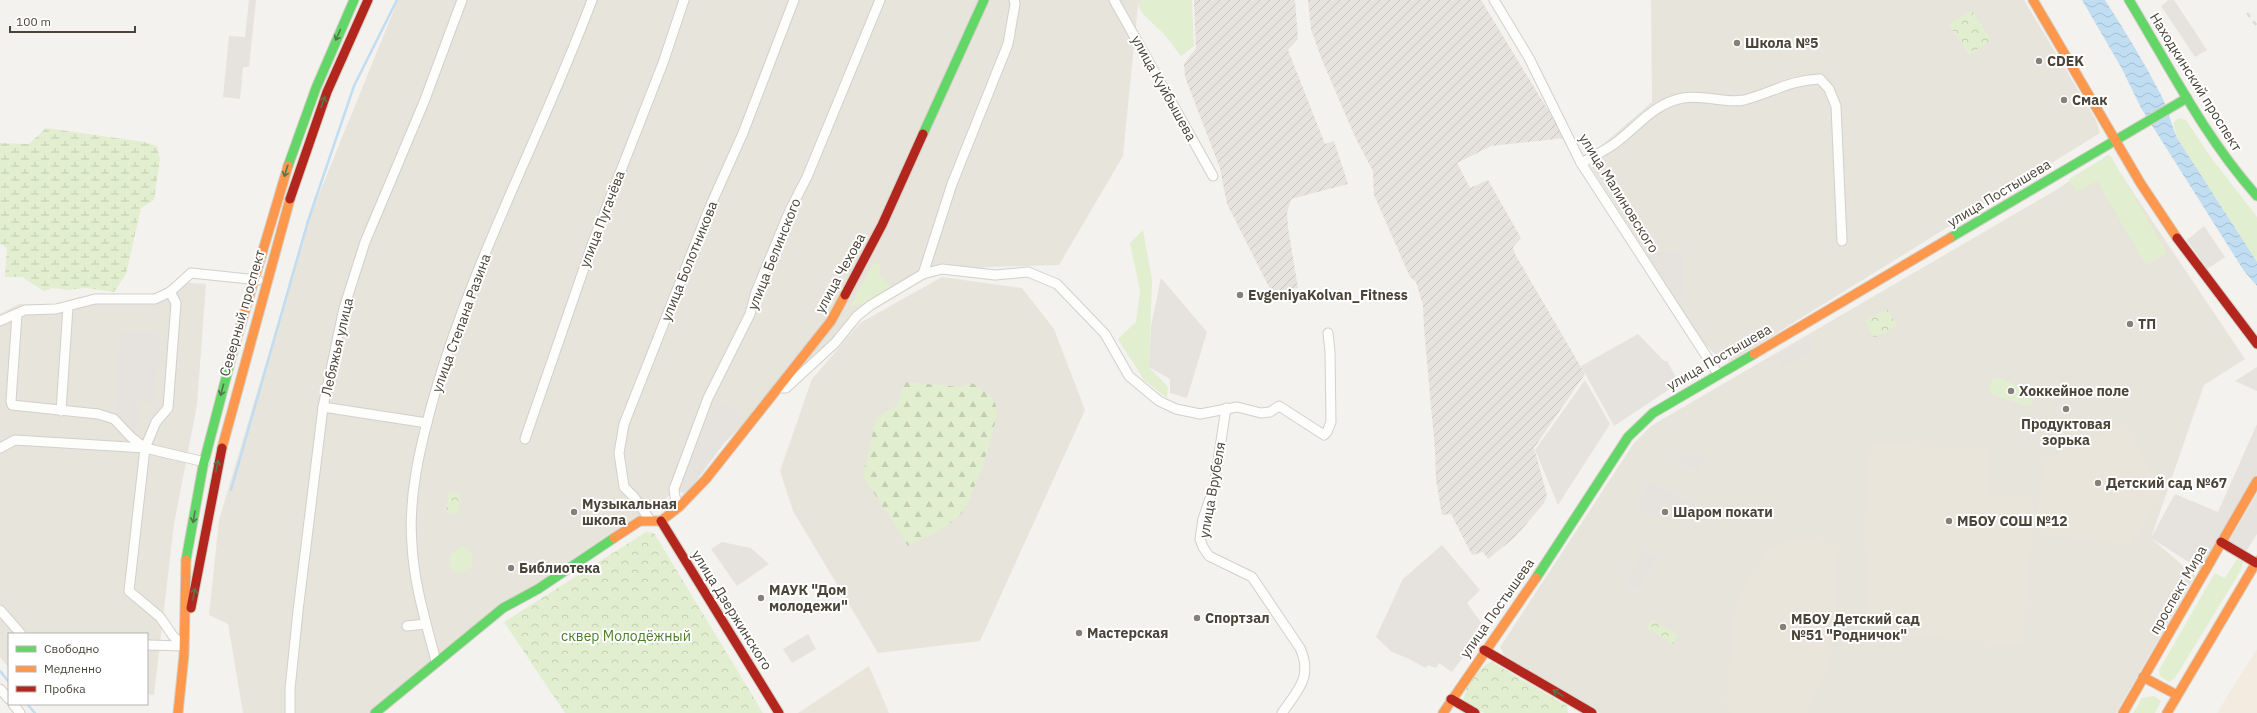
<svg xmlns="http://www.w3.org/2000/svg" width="2257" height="713" font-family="'IBM Plex Sans',sans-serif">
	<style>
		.residential { fill: #e7e4dc }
		.commercial { fill: #f3ebdf }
		.industrial { fill: url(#industrial-furrows) }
		.education { fill: #eae5da }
		.grass { fill: #e1eecf }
		.forest { fill: url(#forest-firs) }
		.wetland { fill: url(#wetland-marsh) }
		.park { fill: url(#park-crowns) }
		.parking { fill: #e6e3df }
		.water { fill: url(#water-waves) }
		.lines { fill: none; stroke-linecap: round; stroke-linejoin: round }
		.stream { stroke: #c0ddf1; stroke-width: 2.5 }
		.street-casing { stroke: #d2d0cb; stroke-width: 11 }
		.fast-casing { stroke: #d3cfc5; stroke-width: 11 }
		.slow-casing { stroke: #d3cfc5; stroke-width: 11 }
		.jam-casing { stroke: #d3cfc5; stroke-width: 11 }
		.street { stroke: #fdfdfc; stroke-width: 9 }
		.fast { stroke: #63d668; stroke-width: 9 }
		.slow { stroke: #ff974d; stroke-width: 9 }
		.jam { stroke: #b3261e; stroke-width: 9 }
		.rail { stroke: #dbdbda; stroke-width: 2.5; stroke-dasharray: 5 5; stroke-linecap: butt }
		.oneway { stroke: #537749 }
		.poi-dot { fill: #868178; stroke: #fff; stroke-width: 1.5 }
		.labels { text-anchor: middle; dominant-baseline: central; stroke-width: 4; stroke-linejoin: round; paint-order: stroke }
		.poi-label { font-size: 14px; font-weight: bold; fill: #4b4439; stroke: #fff; text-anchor: start }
		.street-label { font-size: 14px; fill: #4b4439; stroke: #fff }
		.park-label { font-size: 14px; fill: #4a7f2a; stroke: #fff }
	</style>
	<defs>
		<pattern id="industrial-furrows" width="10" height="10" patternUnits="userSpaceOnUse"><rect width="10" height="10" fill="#e6e2de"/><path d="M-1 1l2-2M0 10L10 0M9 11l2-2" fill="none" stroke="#c7c3bf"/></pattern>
		<pattern id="forest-firs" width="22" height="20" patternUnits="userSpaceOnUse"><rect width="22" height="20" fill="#e1eecf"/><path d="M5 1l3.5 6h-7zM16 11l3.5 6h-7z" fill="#c3cdb2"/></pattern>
		<pattern id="wetland-marsh" width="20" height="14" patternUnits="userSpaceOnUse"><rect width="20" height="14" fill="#e1eecf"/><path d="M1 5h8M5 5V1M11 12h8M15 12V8" fill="none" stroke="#c3cdb2"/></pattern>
		<pattern id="park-crowns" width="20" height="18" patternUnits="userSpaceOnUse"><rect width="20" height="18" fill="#e1eecf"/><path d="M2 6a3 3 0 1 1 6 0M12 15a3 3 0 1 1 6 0" fill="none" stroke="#c3cdb2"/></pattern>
		<pattern id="water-waves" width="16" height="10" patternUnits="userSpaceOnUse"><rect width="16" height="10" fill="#c0ddf1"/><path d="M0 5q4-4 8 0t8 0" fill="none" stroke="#a6bfcf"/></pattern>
	</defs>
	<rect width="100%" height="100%" fill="#f4f2ee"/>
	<!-- residential -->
	<g class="residential">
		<path d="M398 0H1143L1138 5 1123 156 1059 265 988 267 923 274 857 316 663 501 503 608 382 707 368 713H243L228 624 209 615 219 520 308 221Z"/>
		<path d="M1651 0H2024L2096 120 2100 133 1730 362 1717 356 1702 341 1586 159 1652 102Z"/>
		<path d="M2108 155 2245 359 2204 385 2151 538 2195 576 2116 713H1600L1506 658 1500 647 1634 443 1651 426 2056 190Z"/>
		<path d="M942 277 1022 288 1054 329 1085 410 980 641 878 653 793 511 780 471 812 379 860 323Z"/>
		<path d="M180 282 206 284 197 405 174 524 154 695 147 694V634H9V668L0 657V314L19 304 61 305 80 300 159 293Z"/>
	</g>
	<!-- commercial -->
	<path class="commercial" d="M2257 649V713H2217L2226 698Z"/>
	<!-- industrial -->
	<g class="industrial">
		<path d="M1194 0H1295L1298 39 1288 50 1325 144 1334 141 1348 184 1291 199 1287 213 1288 228 1298 288 1271 291 1227 204 1220 168 1185 77 1184 64 1196 48Z"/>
		<path d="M1308 0H1481L1565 138 1491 146 1457 163 1470 188 1488 180 1521 238 1513 247 1515 254 1585 374 1534 448 1547 495 1544 503 1515 537 1488 559 1483 552 1472 555 1451 514 1442 515 1436 480 1435 450 1424 328 1423 305 1416 282 1410 277 1374 195 1373 171 1356 139 1322 60 1311 29Z"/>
	</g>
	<!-- education -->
	<g class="education">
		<path d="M2124 424 2150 470 2161 497 2131 544 2041 534 2038 526 2043 461Z"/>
		<path d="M1871 445 1989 448 1987 494 2034 497 2023 645 1865 631 1870 545H1864Z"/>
		<path d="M1788 541 1839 543 1829 668 1806 713H1732L1726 701 1736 601 1770 547Z"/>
		<path d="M869 666 889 713H798Z"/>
	</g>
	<!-- grass -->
	<g class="grass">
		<path d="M1144 0H1192L1194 46 1181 56 1164 34 1142 13 1138 5Z"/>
		<path d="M2179 118 2186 120 2210 156 2257 217V262L2177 138 2173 123Z"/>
		<path d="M2110 155 2167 253 2146 265 2097 181 2077 192 2069 179Z"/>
		<path d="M1143 230 1152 280 1149 367 1168 387 1167 398 1144 380 1118 339 1136 322 1140 291 1130 243Z"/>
		<path d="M873 263 881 264 879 275 891 286 872 301 850 307Z"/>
		<path d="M1997 377 2032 391 2035 396 2032 404 2027 406 1991 394 1989 390 1992 380Z"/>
		<path d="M460 546 467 547 473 557 472 566 459 574 454 571 449 565 450 555Z"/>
		<path d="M2237 559 2243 562 2241 570 2175 678 2169 682 2160 676 2159 670 2215 573 2225 578Z"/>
		<path d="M2154 696 2161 701 2155 713H2133L2142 698Z"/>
	</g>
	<!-- forest -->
	<path class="forest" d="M905 382 960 387 972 383C982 390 993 395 996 406 1001 419 971 504 960 515 946 529 925 537 908 546L863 476 876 418 897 405Z"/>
	<!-- wetland -->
	<path class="wetland" d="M46 128 144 142 157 146 160 159 154 200 141 208 126 274 114 292 86 288 67 290 53 288 44 291 22 277H5L7 248 0 244V143L29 144Z"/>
	<!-- park -->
	<g class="park">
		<path d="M1972 10 1991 40 1969 55 1949 24Z"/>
		<path d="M1888 309 1897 326 1874 338 1865 321Z"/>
		<path d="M449 492 460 494 458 514 446 512Z"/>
		<path d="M646 532 654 533 763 713H565L504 622Z"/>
		<path d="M1652 620 1678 635 1673 644 1647 628Z"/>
		<path d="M1492 662 1567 706 1568 713H1484L1464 700C1463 690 1481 664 1492 662Z"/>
	</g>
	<!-- parking -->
	<g class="parking">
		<path d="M249 0H256L249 67H243L240 99 223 97 229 36 245 37Z"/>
		<path d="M2169 0H2174L2207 50 2195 57 2161 6Z"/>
		<path d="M2204 226 2225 257 2207 269 2187 240Z"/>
		<path d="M1682 251 1685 283 1681 301 1647 253Z"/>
		<path d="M1161 278 1207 332 1187 398 1170 393V379L1149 367 1151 326Z"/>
		<path d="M127 332 161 335 155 403 139 402 137 437 134 436 115 407 119 337Z"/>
		<path d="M1638 334 1664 361H1667L1679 383 1614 426 1581 366Z"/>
		<path d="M1808 337 1815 348 1782 367 1775 356Z"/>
		<path d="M2257 367V391L2235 381Z"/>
		<path d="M1585 380 1610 424 1558 505 1535 450Z"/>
		<path d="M718 399 743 417 686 495 677 490Z"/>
		<path d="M2257 424V474L2201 570 2151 538 2175 494 2218 512Z"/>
		<path d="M1706 454 1697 472 1671 458Z"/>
		<path d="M1650 481 1705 510 1699 521 1663 502 1655 516 1636 506Z"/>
		<path d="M2257 493V534L2245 553 2228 543Z"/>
		<path d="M722 542 751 548 769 564 737 586 711 549Z"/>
		<path d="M1442 545 1480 590 1467 603 1485 628 1452 672 1439 663 1436 668 1428 665 1426 668 1407 658 1392 652 1376 637 1403 579Z"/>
		<path d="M1644 550 1657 557 1637 591 1625 584Z"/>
		<path d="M808 634 816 649 792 663 783 649Z"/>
	</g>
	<!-- water -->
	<path class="water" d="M2082 0H2105C2125 31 2144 62 2161 95 2168 109 2171 124 2177 138L2257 262V286L2244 271 2141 108 2121 67Z"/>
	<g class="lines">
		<!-- stream -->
		<g class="stream">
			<path d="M231 490 308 221 354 86 397 0"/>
			<path d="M0 671 9 682"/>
			<path d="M27 704 35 713"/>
		</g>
		<defs>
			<g id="street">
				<path d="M1114 0 1213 176"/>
				<path d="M1494 0 1529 58 1581 163 1718 374"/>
				<path d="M1581 163C1593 156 1607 150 1618 141 1639 125 1655 103 1683 98 1703 94 1725 104 1744 100 1772 93 1789 80 1820 79L1829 89 1836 106 1842 241"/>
				<path d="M923 274 952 184 1008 44 1015 4 1014 0"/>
				<path d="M170 292 176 303 168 408 156 422 145 448 129 591 160 617 173 636 184 646"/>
				<path d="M17 314 11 401 12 405 98 414 114 419 131 437 145 448"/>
				<path d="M0 321 25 310 56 309 95 299H155L170 292 191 273 258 280"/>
				<path d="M779 388H786L835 343 857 316 871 305 923 274 942 269 995 275 1028 272 1057 284 1105 334 1129 376 1159 401 1176 409 1200 414 1237 407 1261 413 1270 412 1279 406 1324 435 1327 432 1331 422 1330 352 1328 333"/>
				<path d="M323 407 427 423"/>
				<path d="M1226 408 1214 487 1203 519 1200 539 1203 547 1209 556 1252 577 1300 648C1313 677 1298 690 1282 713"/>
				<path d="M61 411 68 307"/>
				<path d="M525 439 593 242 663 63 684 0"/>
				<path d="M0 448 15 440 145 448 205 462"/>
				<path d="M679 507 675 497 674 489 708 398 750 314 756 292 790 210 807 177 880 0"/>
				<path d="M650 520 634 497 624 487 619 453 624 424 709 209 743 133 794 0"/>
				<path d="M0 610 21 634"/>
				<path d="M407 626 426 624"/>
				<path d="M147 645 184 646"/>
				<path d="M436 661C426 623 414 584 412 545 408 496 420 447 433 400 472 262 542 134 592 0"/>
				<path d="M0 689 9 699"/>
				<path d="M13 704 20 713"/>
				<path d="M290 713V689L298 611 323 407 344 308 365 242 424 102 462 0"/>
			</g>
			<g id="fast">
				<path d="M2129 0C2169 66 2205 138 2257 196"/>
				<path d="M923 134 984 0"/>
				<path d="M288 166 316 88 354 0"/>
				<path d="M1950 238 2187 98"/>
				<path d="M186 560 203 466 233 351"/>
				<path d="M1536 578 1628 437 1653 413 1754 354"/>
				<path d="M375 713 503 608 538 589 614 538"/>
			</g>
			<g id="slow">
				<path d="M2033 0 2141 184 2177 238"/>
				<path d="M233 351 288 166"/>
				<path d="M1754 354 1950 238"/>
				<path d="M222 448 290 199"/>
				<path d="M661 521 679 507 706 479 831 321 845 295"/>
				<path d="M614 538 640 521H661"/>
				<path d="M2143 677 2177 695"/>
				<path d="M178 713 184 655 186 560"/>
				<path d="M1443 713 1536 578"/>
				<path d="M2123 713 2257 481"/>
				<path d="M2167 713 2257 561"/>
			</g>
			<g id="jam">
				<path d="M290 199 327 92 368 0"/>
				<path d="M2177 238 2257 344"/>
				<path d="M845 295 882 225 923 134"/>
				<path d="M661 521 779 713"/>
				<path d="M2221 542 2256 563"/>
				<path d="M191 608 222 448"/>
				<path d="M1484 650 1592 713"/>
				<path d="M1451 699 1475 713"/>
			</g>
		</defs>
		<!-- street casing -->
		<use href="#street" class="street-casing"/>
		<!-- fast casing -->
		<use href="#fast" class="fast-casing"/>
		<!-- slow casing -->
		<use href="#slow" class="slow-casing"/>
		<!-- jam casing -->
		<use href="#jam" class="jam-casing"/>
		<!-- street -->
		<use href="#street" class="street"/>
		<!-- fast -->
		<use href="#fast" class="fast"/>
		<!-- slow -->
		<use href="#slow" class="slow"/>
		<!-- jam -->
		<use href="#jam" class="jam"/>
		<!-- rail -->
		<path class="rail" d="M2247 13 2257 26"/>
	</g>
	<!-- one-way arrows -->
	<defs><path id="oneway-shaft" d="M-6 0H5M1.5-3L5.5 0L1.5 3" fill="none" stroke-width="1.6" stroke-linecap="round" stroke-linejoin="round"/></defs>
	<g class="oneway">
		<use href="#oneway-shaft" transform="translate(338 35) rotate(114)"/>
		<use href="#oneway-shaft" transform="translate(323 102) rotate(-70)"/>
		<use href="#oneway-shaft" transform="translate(286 171) rotate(108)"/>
		<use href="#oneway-shaft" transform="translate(222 390) rotate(105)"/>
		<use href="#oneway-shaft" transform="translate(217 466) rotate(-78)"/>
		<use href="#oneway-shaft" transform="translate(194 517) rotate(100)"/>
		<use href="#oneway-shaft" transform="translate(194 594) rotate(-79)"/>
		<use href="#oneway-shaft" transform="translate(1558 693) rotate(-149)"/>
	</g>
	<!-- markers -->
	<g class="poi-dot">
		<circle cx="1737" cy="43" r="4"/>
		<circle cx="2039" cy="61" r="4"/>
		<circle cx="2064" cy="100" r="4"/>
		<circle cx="1240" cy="295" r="4"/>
		<circle cx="2130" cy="324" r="4"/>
		<circle cx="2011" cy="391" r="4"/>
		<circle cx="2066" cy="409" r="4"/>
		<circle cx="2098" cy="483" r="4"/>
		<circle cx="574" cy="512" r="4"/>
		<circle cx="1665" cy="512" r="4"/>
		<circle cx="1949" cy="521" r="4"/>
		<circle cx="511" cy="568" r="4"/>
		<circle cx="761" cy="598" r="4"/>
		<circle cx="1197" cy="618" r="4"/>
		<circle cx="1783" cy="627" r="4"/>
		<circle cx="1079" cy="633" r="4"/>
	</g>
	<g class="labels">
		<!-- poi labels -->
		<g class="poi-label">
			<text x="1745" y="43">Школа №5</text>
			<text x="2047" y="61">CDEK</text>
			<text x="2072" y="100">Смак</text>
			<text x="1248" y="295">EvgeniyaKolvan_Fitness</text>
			<text x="2138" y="324">ТП</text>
			<text x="2019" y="391">Хоккейное поле</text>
			<text x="2066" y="424" text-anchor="middle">Продуктовая<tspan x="2066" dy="16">зорька</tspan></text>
			<text x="2106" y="483">Детский сад №67</text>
			<text x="582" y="504">Музыкальная<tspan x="582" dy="16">школа</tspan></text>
			<text x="1673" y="512">Шаром покати</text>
			<text x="1957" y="521">МБОУ СОШ №12</text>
			<text x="519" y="568">Библиотека</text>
			<text x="769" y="590">МАУК "Дом<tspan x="769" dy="16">молодежи"</tspan></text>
			<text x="1205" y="618">Спортзал</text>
			<text x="1791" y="619">МБОУ Детский сад<tspan x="1791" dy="16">№51 "Родничок"</tspan></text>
			<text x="1087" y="633">Мастерская</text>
		</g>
		<!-- street labels -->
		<g class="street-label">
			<text transform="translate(2196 82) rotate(58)">Находкинский проспект</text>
			<text transform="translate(1164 88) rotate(61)">улица Куйбышева</text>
			<text transform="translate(1619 193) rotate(58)">улица Малиновского</text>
			<text transform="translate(1999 193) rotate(-31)">улица Постышева</text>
			<text transform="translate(602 219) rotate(-69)">улица Пугачёва</text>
			<text transform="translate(774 254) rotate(-68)">улица Белинского</text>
			<text transform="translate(689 261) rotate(-68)">улица Болотникова</text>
			<text transform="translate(840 273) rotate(-61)">улица Чехова</text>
			<text transform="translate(242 313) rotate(-74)">Северный проспект</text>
			<text transform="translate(461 323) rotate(-70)">улица Степана Разина</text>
			<text transform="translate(337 347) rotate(-77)">Лебяжья улица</text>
			<text transform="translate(1719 357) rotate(-30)">улица Постышева</text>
			<text transform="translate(1212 490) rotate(-80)">улица Врубеля</text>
			<text transform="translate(2178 590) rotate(-60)">проспект Мира</text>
			<text transform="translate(1497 608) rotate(-55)">улица Постышева</text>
			<text transform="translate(732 610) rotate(58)">улица Дзержинского</text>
		</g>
		<!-- park labels -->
		<g class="park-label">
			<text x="626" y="636">сквер Молодёжный</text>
		</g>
	</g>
	<!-- legend -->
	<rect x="8" y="633" width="140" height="72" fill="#ffffff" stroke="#b7b4b0"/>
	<rect x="16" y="646" width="20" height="6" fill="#63d668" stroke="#b7b4b0"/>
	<text x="44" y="653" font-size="12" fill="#4b4439">Свободно</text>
	<rect x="16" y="666" width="20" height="6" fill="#ff974d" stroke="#b7b4b0"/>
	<text x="44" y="673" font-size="12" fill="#4b4439">Медленно</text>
	<rect x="16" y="686" width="20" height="6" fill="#b3261e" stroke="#b7b4b0"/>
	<text x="44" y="693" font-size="12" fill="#4b4439">Пробка</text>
	<!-- scale -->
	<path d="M10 26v6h125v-6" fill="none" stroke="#4b4439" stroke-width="2"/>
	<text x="16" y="26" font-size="12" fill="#4b4439" stroke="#ffffff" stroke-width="3" paint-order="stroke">100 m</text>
</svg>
